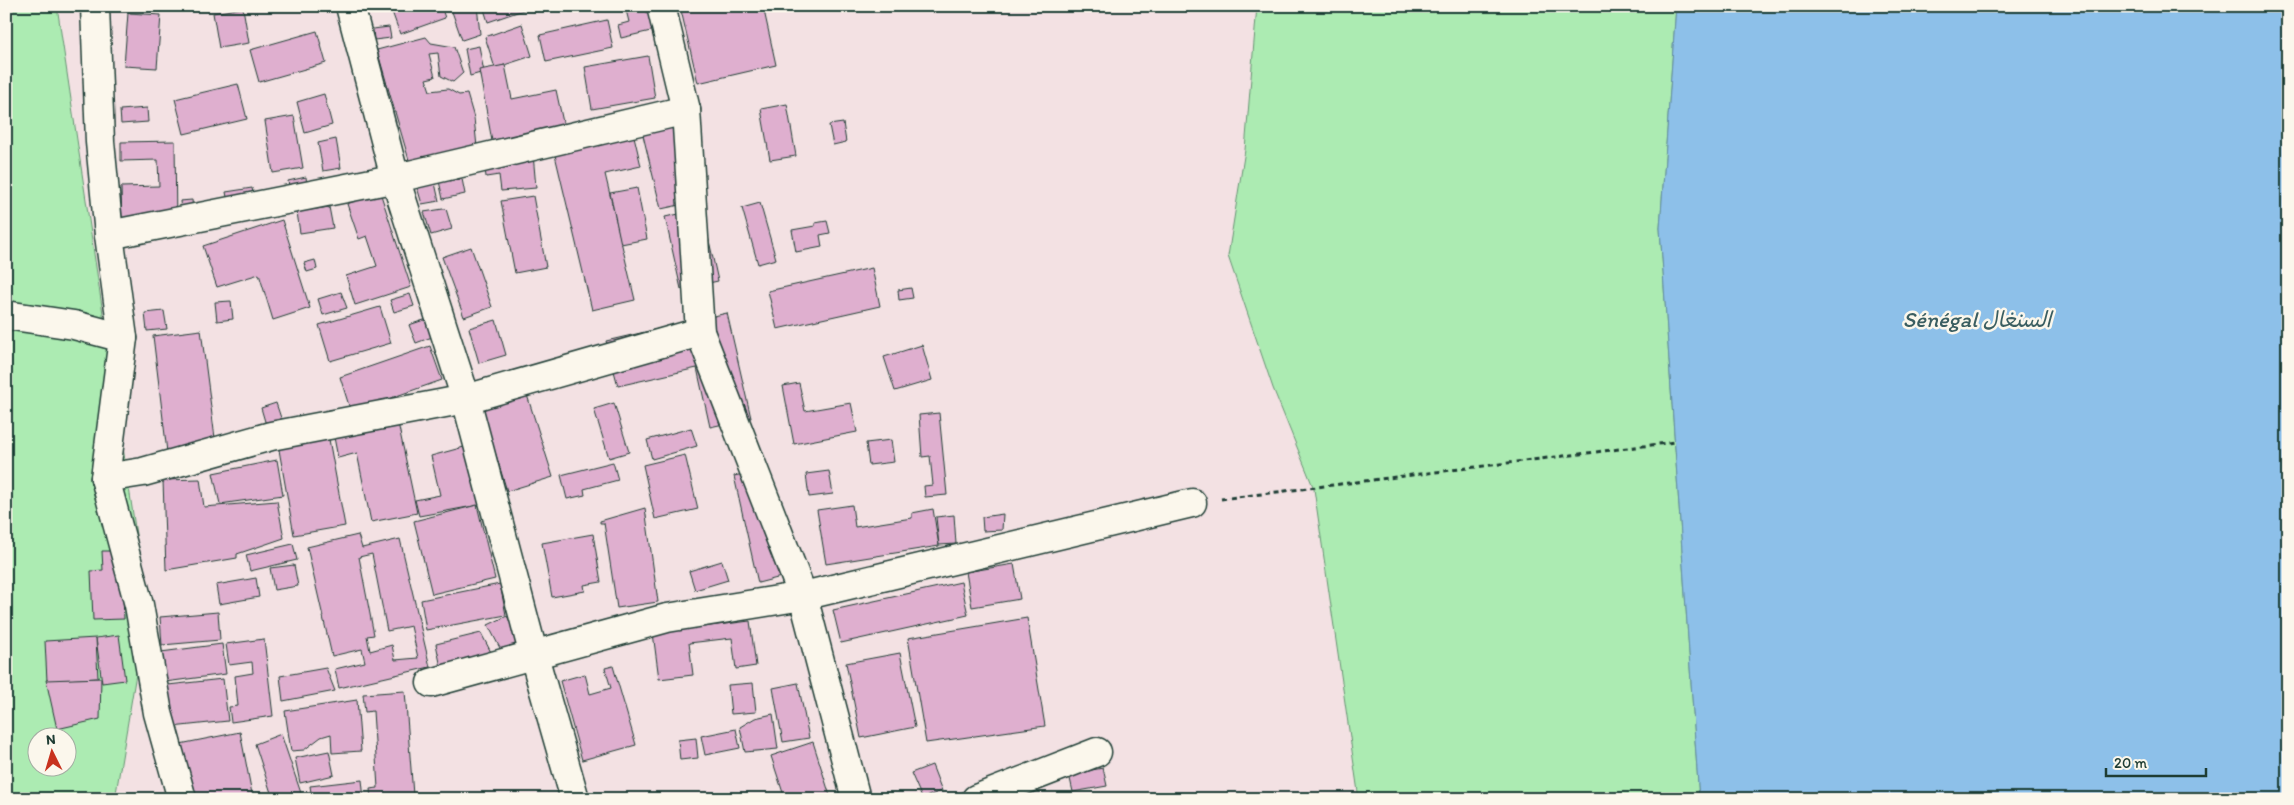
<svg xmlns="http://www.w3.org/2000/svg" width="2294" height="805" font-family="Itim,'Playpen Sans Arabic',sans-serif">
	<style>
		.green { fill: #acebb2; stroke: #669473; fill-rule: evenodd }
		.water { fill: #8dc0e9; stroke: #618ca1 }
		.building { fill: #dfafcf; stroke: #1f3d34; fill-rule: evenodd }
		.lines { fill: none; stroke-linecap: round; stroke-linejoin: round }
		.minor-casing { stroke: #1f3d34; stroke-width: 31 }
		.tertiary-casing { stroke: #1f3d34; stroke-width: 31 }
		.path { stroke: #1f3d34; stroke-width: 3; stroke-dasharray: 5 4; stroke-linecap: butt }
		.minor { stroke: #fbf7ec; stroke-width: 28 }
		.tertiary { stroke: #fbf7ec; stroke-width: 28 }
		.labels { text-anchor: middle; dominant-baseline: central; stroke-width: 5; stroke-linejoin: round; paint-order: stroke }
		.water-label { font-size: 22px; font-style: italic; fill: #3a5e61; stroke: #fbf7ec }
	</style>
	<rect width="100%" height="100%" fill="#f3e1e3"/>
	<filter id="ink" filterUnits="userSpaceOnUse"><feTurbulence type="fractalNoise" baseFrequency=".02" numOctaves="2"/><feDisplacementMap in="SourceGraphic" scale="10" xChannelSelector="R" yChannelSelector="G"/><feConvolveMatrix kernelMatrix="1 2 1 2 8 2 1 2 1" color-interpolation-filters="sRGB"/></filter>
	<g filter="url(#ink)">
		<!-- green -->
		<g class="green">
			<path d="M6 6H57L147 608 115 799H6ZM38 738H68V768H38Z"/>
			<path d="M1257 6H1676L1660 228 1699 799H1359L1314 489 1273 388 1228 256 1245 150Z"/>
		</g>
		<!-- water -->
		<path class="water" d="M1676 6H2288V799H1699L1660 228Z"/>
		<!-- building -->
		<g class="building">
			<path d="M390 6H441L445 18 400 34Z"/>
			<path d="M450 6H477L480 34 462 40Z"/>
			<path d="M483 6H535L488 22Z"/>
			<path d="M625 6H649L655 30 621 38 618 25 629 22Z"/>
			<path d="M680 6H763L776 65 698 83Z"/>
			<path d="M243 8 249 43 219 48 213 13Z"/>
			<path d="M128 13 161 15 157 68 124 66Z"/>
			<path d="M607 20 613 48 546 62 540 35Z"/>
			<path d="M522 24 532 56 495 68 485 37Z"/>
			<path d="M389 27 391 38 374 40 373 29Z"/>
			<path d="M317 31 326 63 259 82 250 50Z"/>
			<path d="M426 37 431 43 454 47 463 73 453 82 441 76 438 53 429 54 435 77 426 79 430 91 448 89 459 95 467 94 474 118 477 147 411 167 377 50Z"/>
			<path d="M479 46 484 72 470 76 465 49Z"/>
			<path d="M648 56 655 98 592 109 585 67Z"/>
			<path d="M505 65 512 99 556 90 564 127 492 141 479 70Z"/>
			<path d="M238 84 247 119 184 134 175 99Z"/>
			<path d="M324 94 332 125 305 133 297 102Z"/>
			<path d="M787 104 796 156 770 160 761 109Z"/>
			<path d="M147 108 148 122 121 124 120 110Z"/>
			<path d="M294 116 303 168 273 173 265 121Z"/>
			<path d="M678 118 698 201 661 209 641 127Z"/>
			<path d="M843 123 846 142 833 145 829 125Z"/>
			<path d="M633 132 641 166 605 174 635 300 592 310 554 151Z"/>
			<path d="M336 139 341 168 323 171 318 143Z"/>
			<path d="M175 141 176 226 122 227 121 187 159 186 158 160 121 161V142Z"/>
			<path d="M533 154 536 188 501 191 499 175 486 177 484 159Z"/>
			<path d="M306 177 308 193 291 196 288 181Z"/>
			<path d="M462 179 465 194 443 199 439 181Z"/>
			<path d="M435 183 439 201 422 204 417 187Z"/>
			<path d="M252 188 255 203 229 207 226 192Z"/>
			<path d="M637 188 647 239 621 244 610 193Z"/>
			<path d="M380 192 411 287 355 305 346 276 377 266 367 236 359 239 347 204Z"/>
			<path d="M533 196 546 267 515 273 501 201Z"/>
			<path d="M192 200 194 220 182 222 180 201Z"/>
			<path d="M760 203 776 259 758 264 742 208Z"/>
			<path d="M329 207 333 228 300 233 297 212Z"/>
			<path d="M443 209H446L452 229 431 235 424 212Z"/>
			<path d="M702 209 718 281 681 289 665 217Z"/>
			<path d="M282 220 310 308 273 320 259 274 217 287 203 246Z"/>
			<path d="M827 221 830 233 820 235 822 247 796 252 792 230 815 226V223Z"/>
			<path d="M471 247 492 307 464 317 442 257Z"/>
			<path d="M315 260 317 269 307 272 304 263Z"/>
			<path d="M872 268 880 306 777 329 768 291Z"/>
			<path d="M911 288 913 298 899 300 898 290Z"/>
			<path d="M341 292 347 308 323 315 318 299Z"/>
			<path d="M410 294 414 306 394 312 390 300Z"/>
			<path d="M231 301 233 319 217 321 215 302Z"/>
			<path d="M380 307 391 343 330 361 319 325Z"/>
			<path d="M164 311 167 329 147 331 145 313Z"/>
			<path d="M727 313 751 418 710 427 697 368 618 386 606 341Z"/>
			<path d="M427 319 432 337 416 343 409 325Z"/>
			<path d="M496 320 506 355 479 363 469 328Z"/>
			<path d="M201 330 216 446 167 452 153 336Z"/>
			<path d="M922 345 932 380 895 391 884 357Z"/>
			<path d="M430 346 442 380 351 412 340 377Z"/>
			<path d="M521 376 553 477 507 491 476 390Z"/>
			<path d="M799 383 805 411 851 403 857 432 794 444 783 386Z"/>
			<path d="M276 403 282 421 266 425 261 408Z"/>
			<path d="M614 403 629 452 609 458 594 409Z"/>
			<path d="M939 413 947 495 925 497 924 486 933 485 930 456 922 457 919 415Z"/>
			<path d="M397 418 417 513 371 522 357 453 338 458 333 432Z"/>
			<path d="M691 428 697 446 652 459 647 440Z"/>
			<path d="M328 434 345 526 294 535 278 444Z"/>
			<path d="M891 440 894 462 869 465 866 443Z"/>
			<path d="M464 447 479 505 419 516 415 500 440 495 431 456Z"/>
			<path d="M685 455 698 509 655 519 643 465Z"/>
			<path d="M277 460 283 495 220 504 213 473Z"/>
			<path d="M613 462 618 480 584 489 585 495 567 499 561 475Z"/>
			<path d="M761 470 785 576 758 583 734 476Z"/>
			<path d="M829 471 833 494 809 497 806 474Z"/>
			<path d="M200 479 204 507 277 501 284 538 237 554V558L166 570 163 480Z"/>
			<path d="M477 505 495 579 432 594 414 521Z"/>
			<path d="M852 505 855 527 912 518V513L933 509 939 546 826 564 817 510Z"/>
			<path d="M645 508 658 602 617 608 604 523H600V521Z"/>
			<path d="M1003 514 1002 530 983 531 982 517Z"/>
			<path d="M954 515 956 544 939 545 936 517Z"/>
			<path d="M593 534 601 582 584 585 585 591 552 597 542 543Z"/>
			<path d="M358 535 362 548 400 539 430 667 339 688 335 669 365 662 362 649 332 656 307 547ZM372 554 387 631 411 626 418 658 395 660 392 645 370 651 367 636 374 635 359 557Z"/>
			<path d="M293 544 297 560 250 571 246 555Z"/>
			<path d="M102 551H121L124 619 93 620 91 571 103 570Z"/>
			<path d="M722 561 728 580 695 590 689 571Z"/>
			<path d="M1014 564 1020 599 972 607 966 572Z"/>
			<path d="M294 565 298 586 274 590 270 568Z"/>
			<path d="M256 578 259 597 219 604 216 585Z"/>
			<path d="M961 582 968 615 841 643 833 610Z"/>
			<path d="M500 584 506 615 426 630 421 600Z"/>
			<path d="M218 612 220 640 162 645 160 617Z"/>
			<path d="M507 616 521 643 502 652 488 625Z"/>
			<path d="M1027 618 1045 726 926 743 908 638Z"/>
			<path d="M750 621 756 666 736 669 732 638 689 643 693 675 659 679 653 633Z"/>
			<path d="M481 633 494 658 442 672 436 644Z"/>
			<path d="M119 635 125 680 102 683 96 638Z"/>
			<path d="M96 638 98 678 47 681 45 641Z"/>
			<path d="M264 639 273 716 231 722 229 707 238 706 235 676 253 673 252 662 229 665 226 644Z"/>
			<path d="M222 644 226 674 165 682 161 652Z"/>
			<path d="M900 653 915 727 861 738 846 663Z"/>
			<path d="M613 666 636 745 582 760 560 681 585 674 590 694 611 688 605 668Z"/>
			<path d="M326 668 335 691 283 701 280 676Z"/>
			<path d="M101 678 100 719 57 729 46 680Z"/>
			<path d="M223 679 228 721 172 727 168 685Z"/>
			<path d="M753 683 756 712 731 714 728 685Z"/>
			<path d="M798 683 809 738 783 742 773 688Z"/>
			<path d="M405 691 413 795 371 798 370 789 378 788 373 711 365 712 363 694Z"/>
			<path d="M357 700 361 751 332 753 331 734 321 737 304 750 291 751 285 711Z"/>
			<path d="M773 714 778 749 745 752 740 727 755 718Z"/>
			<path d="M736 729 740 748 705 755 701 736Z"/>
			<path d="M240 732 253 799H190L180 744Z"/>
			<path d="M281 734 303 799H273L255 744Z"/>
			<path d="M696 738 698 758 680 760 678 740Z"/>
			<path d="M813 742 831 799H785L771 756Z"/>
			<path d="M329 751 334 775 300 783 295 758Z"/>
			<path d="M932 765 942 791 922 798 911 773Z"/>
			<path d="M1103 768 1107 786 1073 792 1069 774Z"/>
			<path d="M362 780 364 799H312L310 786Z"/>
		</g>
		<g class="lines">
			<defs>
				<g id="minor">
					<path d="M95 6 100 142 109 235 123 338 105 478 139 605 158 713 182 799"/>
					<path d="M350 6 395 178 466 399 534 656 575 799"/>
					<path d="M109 235 397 178 686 110"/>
					<path d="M6 315 74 325 123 338"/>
					<path d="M105 478 143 472 271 436 466 399 700 332"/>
					<path d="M431 683 667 618 803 596 1192 503"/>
					<path d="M976 799 1097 752"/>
				</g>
				<path id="tertiary" d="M661 6 686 110 700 332 803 596 856 799"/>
			</defs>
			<!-- minor casing -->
			<use href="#minor" class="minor-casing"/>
			<!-- tertiary casing -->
			<use href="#tertiary" class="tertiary-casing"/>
			<!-- path -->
			<path class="path" d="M1221 499 1675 442"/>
			<!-- minor -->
			<use href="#minor" class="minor"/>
			<!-- tertiary -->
			<use href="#tertiary" class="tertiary"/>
		</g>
	</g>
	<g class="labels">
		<!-- water labels -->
		<g class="water-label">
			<text x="1977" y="319">Sénégal السنغال</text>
		</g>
	</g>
	<!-- margin -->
	<rect width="2294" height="805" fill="none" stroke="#fbf7ec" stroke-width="25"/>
	<rect x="12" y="12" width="2269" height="780" fill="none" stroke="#1f3d34" stroke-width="2" filter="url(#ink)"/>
	<!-- north arrow -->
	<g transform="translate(52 752) rotate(355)"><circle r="24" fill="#fbf7ec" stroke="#a3ada2"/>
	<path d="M0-4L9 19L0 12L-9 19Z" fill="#c8321e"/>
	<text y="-8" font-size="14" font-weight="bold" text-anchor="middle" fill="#1f3d34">N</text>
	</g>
	<!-- scale -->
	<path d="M2106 768v8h100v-8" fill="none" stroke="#1f3d34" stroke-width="2.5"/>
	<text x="2114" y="768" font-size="15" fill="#1f3d34" stroke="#fbf7ec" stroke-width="4" paint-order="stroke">20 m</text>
</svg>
